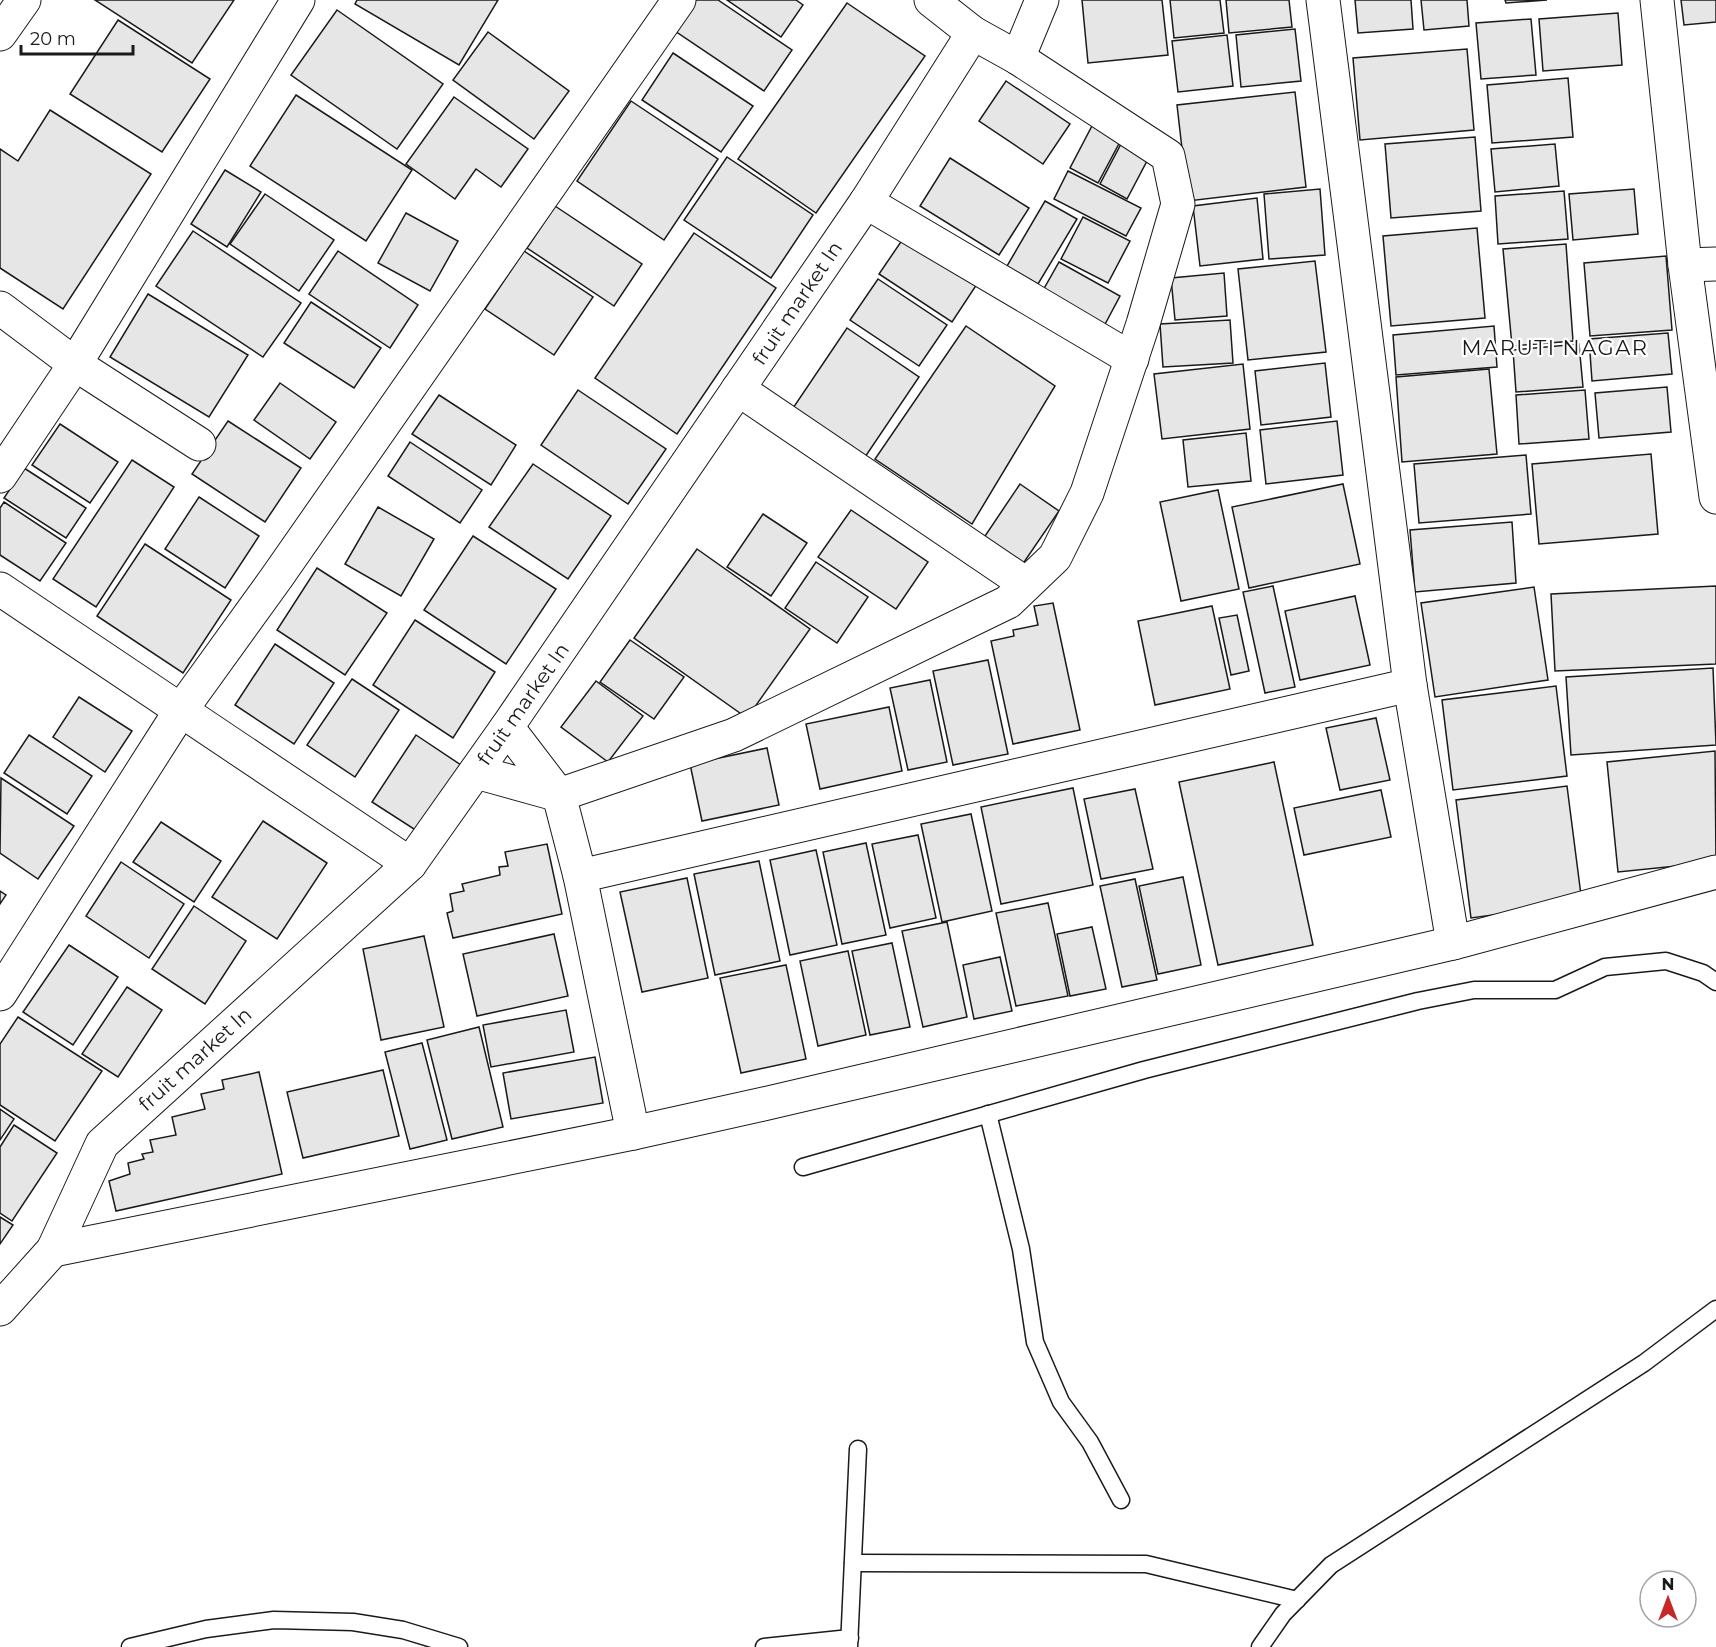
<svg xmlns="http://www.w3.org/2000/svg" width="1716" height="1647" font-family="Montserrat,sans-serif">
	<style>
		.building { fill: #e6e6e6; stroke: #1a1a1a; stroke-width: 1.5 }
		.lines { fill: none; stroke-linecap: round; stroke-linejoin: round }
		.lane-casing { stroke: #1a1a1a; stroke-width: 19 }
		.street-casing { stroke: #1a1a1a; stroke-width: 35 }
		.lane { stroke: #fff; stroke-width: 16 }
		.street { stroke: #fff; stroke-width: 33 }
		.labels { text-anchor: middle; dominant-baseline: central; stroke-width: 4.5; stroke-linejoin: round; paint-order: stroke }
		.street-label { font-size: 20px; fill: #1a1a1a; stroke: #fff }
		.neighbourhood-label { font-size: 21px; letter-spacing: 1.5px; fill: #1a1a1a; stroke: #fff }
	</style>
	<rect width="100%" height="100%" fill="#fff"/>
	<!-- building -->
	<g class="building">
		<path d="M95 0H234L192 63Z"/>
		<path d="M357 0H498L459 65 355 4Z"/>
		<path d="M696 0H718L792 50 764 91 675 31Z"/>
		<path d="M727 0H796L803 5 781 37Z"/>
		<path d="M1082 0H1162L1168 55 1088 63Z"/>
		<path d="M1170 0H1220L1224 33 1174 38Z"/>
		<path d="M1226 0H1289L1292 27 1229 33Z"/>
		<path d="M1355 0H1411L1413 29 1358 33Z"/>
		<path d="M1421 0H1467L1469 26 1424 30Z"/>
		<path d="M1505 0H1547L1506 3Z"/>
		<path d="M1681 0H1716V22L1684 25Z"/>
		<path d="M847 3 925 56 816 213 738 159Z"/>
		<path d="M337 10 443 84 397 149 291 75Z"/>
		<path d="M1618 13 1622 65 1543 71 1539 19Z"/>
		<path d="M1531 19 1536 75 1481 79 1476 23Z"/>
		<path d="M118 20 210 79 162 152 70 94Z"/>
		<path d="M1295 29 1301 81 1241 87 1236 35Z"/>
		<path d="M488 32 569 91 534 139 453 80Z"/>
		<path d="M1227 35 1233 86 1178 92 1172 41Z"/>
		<path d="M1467 49 1474 130 1360 140 1353 58Z"/>
		<path d="M673 53 753 106 721 152 642 100Z"/>
		<path d="M1568 78 1573 137 1492 143 1487 85Z"/>
		<path d="M1006 81 1070 124 1043 164 979 121Z"/>
		<path d="M1295 92 1306 187 1188 201 1177 105Z"/>
		<path d="M296 95 412 170 366 241 250 166Z"/>
		<path d="M454 97 528 149 501 187 476 169 455 199 406 164Z"/>
		<path d="M631 101 718 159 664 240 577 181Z"/>
		<path d="M50 110 151 174 63 309 0 268V149L18 161Z"/>
		<path d="M1093 124 1122 138 1098 183 1070 168Z"/>
		<path d="M1475 137 1481 211 1391 218 1385 144Z"/>
		<path d="M1121 144 1148 159 1127 199 1100 184Z"/>
		<path d="M1555 144 1559 186 1495 192 1491 149Z"/>
		<path d="M727 157 813 215 771 278 684 220Z"/>
		<path d="M950 158 1029 208 999 255 920 206Z"/>
		<path d="M225 170 261 192 227 247 191 224Z"/>
		<path d="M1068 171 1141 208 1126 236 1054 199Z"/>
		<path d="M1320 189 1325 255 1269 259 1264 194Z"/>
		<path d="M1634 189 1638 234 1573 240 1569 194Z"/>
		<path d="M1564 191 1568 239 1498 244 1495 196Z"/>
		<path d="M265 194 334 240 299 291 230 244Z"/>
		<path d="M1257 198 1263 259 1200 266 1193 206Z"/>
		<path d="M1045 201 1077 219 1038 284 1007 266Z"/>
		<path d="M555 206 642 264 614 306 527 248Z"/>
		<path d="M406 213 458 241 430 291 378 263Z"/>
		<path d="M1083 217 1130 241 1108 283 1061 259Z"/>
		<path d="M1477 228 1485 318 1391 326 1383 236Z"/>
		<path d="M193 231 301 303 263 357 156 286Z"/>
		<path d="M694 233 776 288 677 434 595 378Z"/>
		<path d="M907 233 979 281 952 322 879 274Z"/>
		<path d="M1566 244 1573 341 1512 346 1503 249Z"/>
		<path d="M338 251 418 305 390 348 309 294Z"/>
		<path d="M524 251 593 297 554 355 485 309Z"/>
		<path d="M1666 256 1672 330 1590 336 1584 263Z"/>
		<path d="M1315 261 1326 352 1248 360 1238 269Z"/>
		<path d="M1059 262 1120 296 1103 328 1041 294Z"/>
		<path d="M1224 273 1227 316 1175 320 1171 278Z"/>
		<path d="M878 279 947 325 919 366 850 320Z"/>
		<path d="M148 294 248 355 209 417 110 357Z"/>
		<path d="M311 302 381 348 354 388 284 343Z"/>
		<path d="M1230 320 1233 363 1163 367 1160 324Z"/>
		<path d="M966 326 1055 386 972 524 875 459Z"/>
		<path d="M1494 326 1497 367 1396 375 1393 335Z"/>
		<path d="M847 328 919 377 861 463 789 414Z"/>
		<path d="M1668 333 1672 374 1592 381 1589 339Z"/>
		<path d="M1579 344 1583 387 1516 392 1513 350Z"/>
		<path d="M1325 363 1331 417 1261 425 1255 371Z"/>
		<path d="M1243 364 1250 429 1162 439 1154 374Z"/>
		<path d="M1489 369 1497 454 1402 462 1396 377Z"/>
		<path d="M280 383 336 422 310 459 254 420Z"/>
		<path d="M1667 387 1671 432 1599 438 1595 393Z"/>
		<path d="M578 390 666 449 628 504 541 445Z"/>
		<path d="M1585 390 1589 439 1519 444 1516 395Z"/>
		<path d="M439 395 516 445 491 485 412 434Z"/>
		<path d="M228 421 301 468 265 522 192 474Z"/>
		<path d="M1337 421 1343 475 1266 484 1260 430Z"/>
		<path d="M60 424 118 462 90 503 32 465Z"/>
		<path d="M1246 433 1251 481 1188 487 1183 440Z"/>
		<path d="M410 442 482 490 460 523 388 476Z"/>
		<path d="M1651 454 1658 534 1539 544 1532 464Z"/>
		<path d="M1526 455 1531 514 1419 523 1414 464Z"/>
		<path d="M132 460 174 487 96 607 53 579Z"/>
		<path d="M533 464 611 516 568 579 489 527Z"/>
		<path d="M24 468 86 508 66 538 4 498Z"/>
		<path d="M1020 484 1059 511 1020 568 981 542Z"/>
		<path d="M1343 484 1360 564 1249 588 1232 507Z"/>
		<path d="M1218 490 1239 589 1181 601 1160 502Z"/>
		<path d="M199 497 259 536 225 588 165 549Z"/>
		<path d="M4 502 66 543 40 581 0 555V508Z"/>
		<path d="M378 507 434 539 401 596 345 564Z"/>
		<path d="M851 510 928 562 896 609 818 557Z"/>
		<path d="M763 514 807 543 771 596 727 567Z"/>
		<path d="M1512 522 1516 583 1415 592 1410 530Z"/>
		<path d="M473 536 556 589 506 664 424 610Z"/>
		<path d="M145 544 231 600 183 673 97 616Z"/>
		<path d="M697 549 810 629 747 718 634 638Z"/>
		<path d="M816 562 868 597 837 643 785 608Z"/>
		<path d="M317 568 387 613 345 675 277 630Z"/>
		<path d="M1273 586 1295 687 1265 693 1243 592Z"/>
		<path d="M1716 586V664L1555 671 1551 594Z"/>
		<path d="M1534 587 1548 680 1435 697 1421 603Z"/>
		<path d="M1355 596 1370 665 1300 680 1285 611Z"/>
		<path d="M1053 603 1080 730 1013 744 991 641 1014 636 1013 630 1038 625 1034 606Z"/>
		<path d="M1212 606 1230 689 1155 705 1138 621Z"/>
		<path d="M1237 615 1249 671 1231 675 1219 618Z"/>
		<path d="M415 620 495 672 453 738 373 685Z"/>
		<path d="M630 640 684 677 654 719 600 682Z"/>
		<path d="M275 644 334 683 294 744 235 705Z"/>
		<path d="M988 660 1008 754 953 765 933 671Z"/>
		<path d="M1713 668 1716 745 1571 755 1566 677Z"/>
		<path d="M352 679 399 710 355 777 307 745Z"/>
		<path d="M930 680 947 762 908 770 890 688Z"/>
		<path d="M596 681 643 716 608 762 561 727Z"/>
		<path d="M1556 686 1567 776 1453 790 1442 700Z"/>
		<path d="M79 697 132 731 105 772 53 737Z"/>
		<path d="M889 707 902 771 820 789 806 724Z"/>
		<path d="M1376 718 1390 780 1340 790 1326 728Z"/>
		<path d="M29 735 92 776 67 814 4 773Z"/>
		<path d="M416 735 461 765 417 831 372 802Z"/>
		<path d="M767 748 779 805 702 821 690 764Z"/>
		<path d="M1715 751 1716 862 1618 872 1607 762Z"/>
		<path d="M1274 762 1313 945 1218 965 1179 782Z"/>
		<path d="M1 778 74 826 38 879 0 853Z"/>
		<path d="M1567 786 1582 903 1471 918 1456 800Z"/>
		<path d="M1073 788 1093 885 1001 904 981 807Z"/>
		<path d="M1135 789 1153 869 1101 879 1084 799Z"/>
		<path d="M1381 790 1391 837 1304 855 1294 808Z"/>
		<path d="M971 814 992 911 942 922 921 824Z"/>
		<path d="M263 821 327 863 277 939 212 897Z"/>
		<path d="M161 822 221 861 194 902 133 862Z"/>
		<path d="M918 835 936 918 890 928 872 844Z"/>
		<path d="M866 843 886 935 842 944 823 852Z"/>
		<path d="M547 844 562 914 453 938 447 913 453 911 450 894 464 891 462 884 500 875 499 867 508 866 505 852Z"/>
		<path d="M816 850 837 945 790 955 770 860Z"/>
		<path d="M759 861 780 961 715 975 694 874Z"/>
		<path d="M121 862 184 904 149 958 86 916Z"/>
		<path d="M1183 877 1201 965 1158 974 1139 886Z"/>
		<path d="M687 878 708 978 642 992 620 892Z"/>
		<path d="M1135 879 1157 980 1122 987 1100 886Z"/>
		<path d="M0 891 6 895 0 904Z"/>
		<path d="M1048 903 1068 996 1016 1006 996 913Z"/>
		<path d="M194 906 246 941 205 1004 152 969Z"/>
		<path d="M947 922 967 1017 923 1027 902 931Z"/>
		<path d="M1092 927 1106 989 1070 996 1057 934Z"/>
		<path d="M554 934 568 996 477 1016 463 954Z"/>
		<path d="M424 936 444 1027 381 1040 363 949Z"/>
		<path d="M892 943 910 1027 870 1035 852 951Z"/>
		<path d="M69 945 118 977 73 1045 23 1012Z"/>
		<path d="M848 951 866 1035 818 1046 800 961Z"/>
		<path d="M1000 957 1012 1011 974 1019 963 965Z"/>
		<path d="M786 965 806 1059 741 1073 720 978Z"/>
		<path d="M127 987 162 1010 118 1077 82 1054Z"/>
		<path d="M566 1010 574 1052 491 1067 483 1025Z"/>
		<path d="M18 1017 102 1071 55 1141 0 1105V1044Z"/>
		<path d="M479 1027 503 1127 452 1139 427 1040Z"/>
		<path d="M422 1043 447 1140 410 1149 385 1052Z"/>
		<path d="M595 1057 603 1103 511 1119 503 1073Z"/>
		<path d="M383 1070 399 1136 303 1158 287 1092Z"/>
		<path d="M259 1072 282 1174 116 1211 109 1181 130 1174 128 1163 144 1159 142 1154 153 1152 150 1140 176 1135 172 1117 205 1109 201 1094 224 1089 222 1080Z"/>
		<path d="M0 1109 14 1119 0 1140Z"/>
		<path d="M14 1125 57 1153 12 1221 0 1213V1147Z"/>
		<path d="M0 1217 13 1225 0 1244Z"/>
	</g>
	<g class="lines">
		<defs>
			<g id="lane">
				<path d="M988 1114 1021 1249 1035 1342 1061 1402 1090 1442 1121 1500"/>
				<path d="M803 1167 1144 1070 1418 1001 1474 990H1555L1605 967 1666 961 1703 973 1716 982"/>
				<path d="M853 1563 1146 1564 1297 1600"/>
				<path d="M130 1647 206 1629 274 1620 353 1622 403 1630 459 1647"/>
				<path d="M764 1647 850 1638"/>
				<path d="M849 1647 858 1449"/>
				<path d="M1260 1647 1283 1614 1331 1565 1644 1363 1716 1309"/>
			</g>
			<g id="street">
				<path d="M1323 0 1410 685 1453 943"/>
				<path d="M1657 0 1685 265 1716 497"/>
				<path d="M0 34 24 0"/>
				<path d="M1018 58 1042 0"/>
				<path d="M866 202 1132 359"/>
				<path d="M1685 265 1716 264"/>
				<path d="M0 308 75 364 199 444"/>
				<path d="M738 389 1026 584"/>
				<path d="M0 476 75 364 298 0"/>
				<path d="M0 589 410 864"/>
				<path d="M476 772 559 795 507 727"/>
				<path d="M580 876 1410 685"/>
				<path d="M0 994 181 710 277 577 679 0"/>
				<path d="M633 1133 580 876 559 795 734 735 1008 602 1055 557 1087 493 1143 324 1178 204 1168 156 1018 58 973 33 931 0"/>
				<path d="M53 1250 633 1133 768 1103 1453 943 1716 872"/>
				<path d="M0 1309 53 1250 102 1144 410 864 507 727 866 202 973 33"/>
			</g>
		</defs>
		<!-- lane casing -->
		<use href="#lane" class="lane-casing"/>
		<!-- street casing -->
		<use href="#street" class="street-casing"/>
		<!-- lane -->
		<use href="#lane" class="lane"/>
		<!-- street -->
		<use href="#street" class="street"/>
	</g>
	<g class="labels">
		<!-- street labels -->
		<g class="street-label">
			<text transform="translate(797 303) rotate(-56)">fruit market ln</text>
			<text transform="translate(523 704) rotate(-55)">fruit market ln</text>
			<text transform="translate(195 1059) rotate(-42)">fruit market ln</text>
		</g>
		<!-- neighbourhood labels -->
		<g class="neighbourhood-label">
			<text x="1555" y="347">MARUTI NAGAR</text>
		</g>
	</g>
	<!-- north arrow -->
	<g transform="translate(1668 1599)"><circle r="28" fill="#ffffff" stroke="#a3a3a3" stroke-width="1.5"/>
	<path d="M0-4.5L10 22L0 15L-10 22Z" fill="#c62828"/>
	<text y="-9" font-size="16" font-weight="bold" text-anchor="middle" fill="#1a1a1a">N</text>
	</g>
	<!-- scale -->
	<path d="M21 45v9h112v-9" fill="none" stroke="#1a1a1a" stroke-width="3"/>
	<text x="30" y="45" font-size="18" fill="#1a1a1a" stroke="#ffffff" stroke-width="4.5" paint-order="stroke">20 m</text>
</svg>
